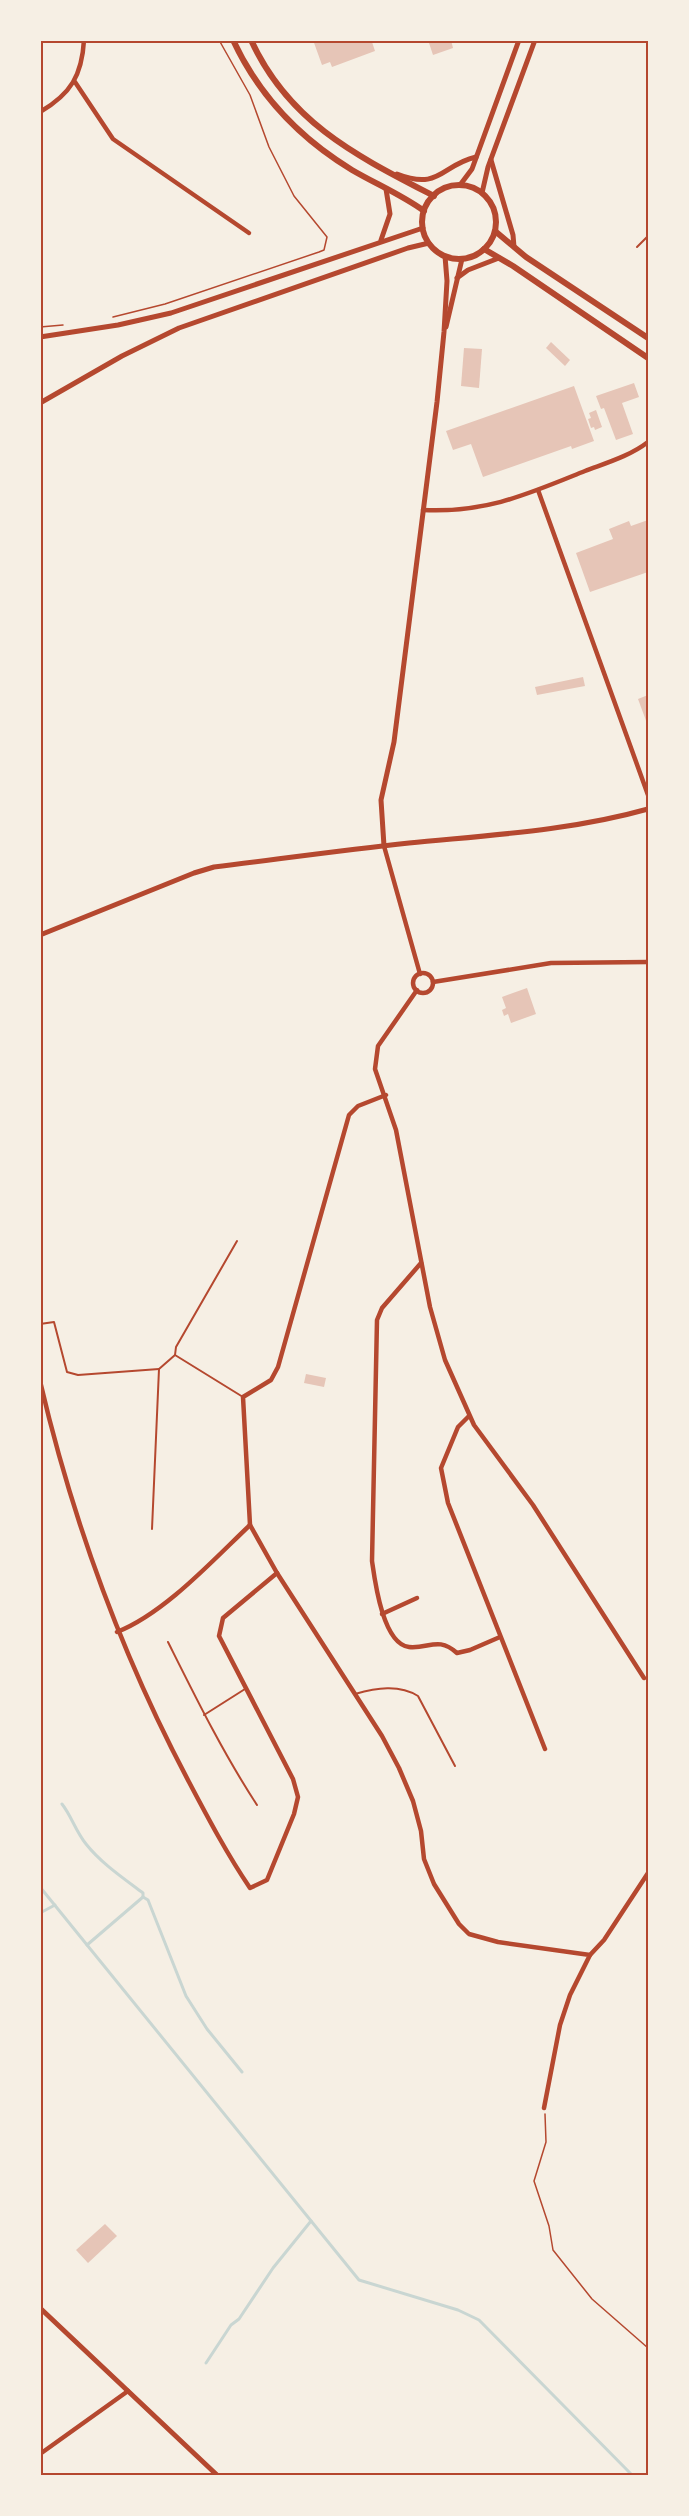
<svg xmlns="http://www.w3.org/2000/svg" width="689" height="2516" font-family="'Golos Text',sans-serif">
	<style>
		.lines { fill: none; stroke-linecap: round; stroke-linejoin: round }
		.stream { stroke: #c9d6d2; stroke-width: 3 }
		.building { fill: #e6c5b7 }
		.path { stroke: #b5482f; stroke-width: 1.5 }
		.service { stroke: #b5482f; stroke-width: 2 }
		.minor { stroke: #b5482f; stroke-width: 4.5 }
		.tertiary { stroke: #b5482f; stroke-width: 5 }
		.secondary { stroke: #b5482f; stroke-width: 6 }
		.neatline { fill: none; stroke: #b5482f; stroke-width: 2 }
	</style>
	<rect width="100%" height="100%" fill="#f6efe4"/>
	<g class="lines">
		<!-- stream -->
		<g class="stream">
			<path d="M62 1804C72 1817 75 1830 86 1844 101 1863 123 1878 143 1893V1897L148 1900 186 1996 207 2029 242 2072"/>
			<path d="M40 1887 359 2280 458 2310 479 2320 633 2476"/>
			<path d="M40 1913 55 1905"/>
			<path d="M87 1945 143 1897"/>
			<path d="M206 2363 231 2325 239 2319 273 2268 311 2221"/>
		</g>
	</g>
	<!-- building -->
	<g class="building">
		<path d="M313 40H377V41L372 42 375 51 332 67 330 62 322 65Z"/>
		<path d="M428 40H451L453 48 433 55Z"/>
		<path d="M551 342 570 360 565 366 546 348Z"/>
		<path d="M464 348 482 349 479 388 461 386Z"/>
		<path d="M634 383 639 397 622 403 633 434 616 440 604 408 601 409 596 396Z"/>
		<path d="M574 386 594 441 572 449 571 446 483 477 471 444 453 450 446 431Z"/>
		<path d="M596 410 602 427 595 430 594 427 591 428 588 419 591 418 589 413Z"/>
		<path d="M648 520V566L646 567 648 572 590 592 576 553 613 539 609 529 629 521 631 526Z"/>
		<path d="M583 677 585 686 537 695 535 687Z"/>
		<path d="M648 695V726L638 699Z"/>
		<path d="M527 988 536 1014 511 1023 508 1014 504 1016 502 1010 506 1008 502 997Z"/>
		<path d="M306 1374 326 1378 324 1387 304 1383Z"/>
		<path d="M105 2224 117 2236 88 2263 76 2250Z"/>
	</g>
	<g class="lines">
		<!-- path -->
		<g class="path">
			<path d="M113 317 165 304 319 252 324 250 327 237 294 196 269 147 250 95 219 40"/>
			<path d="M40 327 63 325"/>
			<path d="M545 2114 546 2142 534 2181 549 2226 553 2250 592 2299 648 2348"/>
		</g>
		<!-- service -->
		<g class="service">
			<path d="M637 247 648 236"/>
			<path d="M237 1241 176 1347 175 1355 243 1397"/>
			<path d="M40 1324 54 1322 67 1372 78 1375 159 1369"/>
			<path d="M152 1529 159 1369 175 1355"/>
			<path d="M168 1642C196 1698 223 1753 257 1805"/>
			<path d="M355 1694C376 1688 399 1684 418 1696L455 1766"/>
			<path d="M204 1715 245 1689"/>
		</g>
		<!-- minor -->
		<g class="minor">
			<path d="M75 82 113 139 249 233"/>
			<path d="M40 112C71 94 82 75 84 40"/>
			<path d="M538 490 648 795"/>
			<path d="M423 510C487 513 528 494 585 471 606 463 630 456 648 442"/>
			<path d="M384 846 420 974"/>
			<circle cx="423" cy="983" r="10"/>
			<path d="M433 982 551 963 648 962"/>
			<path d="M417 990 378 1046 375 1069 396 1130 430 1307 445 1360 474 1425 533 1505 644 1678"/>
			<path d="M386 1095 358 1106 349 1115 278 1367 271 1380 243 1397 250 1525 277 1573 382 1736 399 1768 413 1801 421 1831 424 1859 434 1884 459 1924 469 1934 498 1942 590 1955 570 1995 560 2025 544 2108"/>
			<path d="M421 1263 382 1308 377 1320 372 1561C375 1582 383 1644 409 1647 429 1649 438 1636 457 1653L470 1650 500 1637"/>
			<path d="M40 1381C73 1522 121 1654 189 1782 208 1818 227 1854 250 1888L267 1880 294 1814 298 1797 293 1779 219 1636 223 1618 277 1573"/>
			<path d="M469 1416 458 1427 441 1468 448 1503 545 1749"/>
			<path d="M382 1614 417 1598"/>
			<path d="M117 1632C165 1613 213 1560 250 1525"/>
			<path d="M590 1955 604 1940 648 1873"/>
			<path d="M40 2454 128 2391"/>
		</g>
		<!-- tertiary -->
		<g class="tertiary">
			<path d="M491 160 513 235 514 247"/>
			<path d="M397 174C440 191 441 165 476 157"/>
			<path d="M460 185 472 169 519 40"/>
			<path d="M482 193 488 167 535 40"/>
			<path d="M381 240 390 214 386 189"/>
			<path d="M457 278 468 270 499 258"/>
			<path d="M446 327 462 259"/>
			<path d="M40 337 118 325 171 313 423 228"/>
			<path d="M40 403 122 356 179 328 408 248 429 243"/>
			<path d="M384 846 381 800 394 742 437 402 444 332 447 281 445 256"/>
			<path d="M40 935 194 873 214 867C279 859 344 850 409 843 490 835 570 831 648 809"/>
			<path d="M40 2308 218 2476"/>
		</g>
		<!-- secondary -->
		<g class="secondary">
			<path d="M233 40C259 96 301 139 352 170 376 184 402 195 424 211"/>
			<path d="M251 40C289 123 357 156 434 196"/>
			<circle cx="459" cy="222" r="37"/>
			<path d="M495 231 526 257 648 338"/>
			<path d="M484 249 513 266 648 358"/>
		</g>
	</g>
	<!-- border -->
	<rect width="689" height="2516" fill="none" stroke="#f6efe4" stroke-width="84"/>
	<rect x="42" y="42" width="605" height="2432" class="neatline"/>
</svg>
